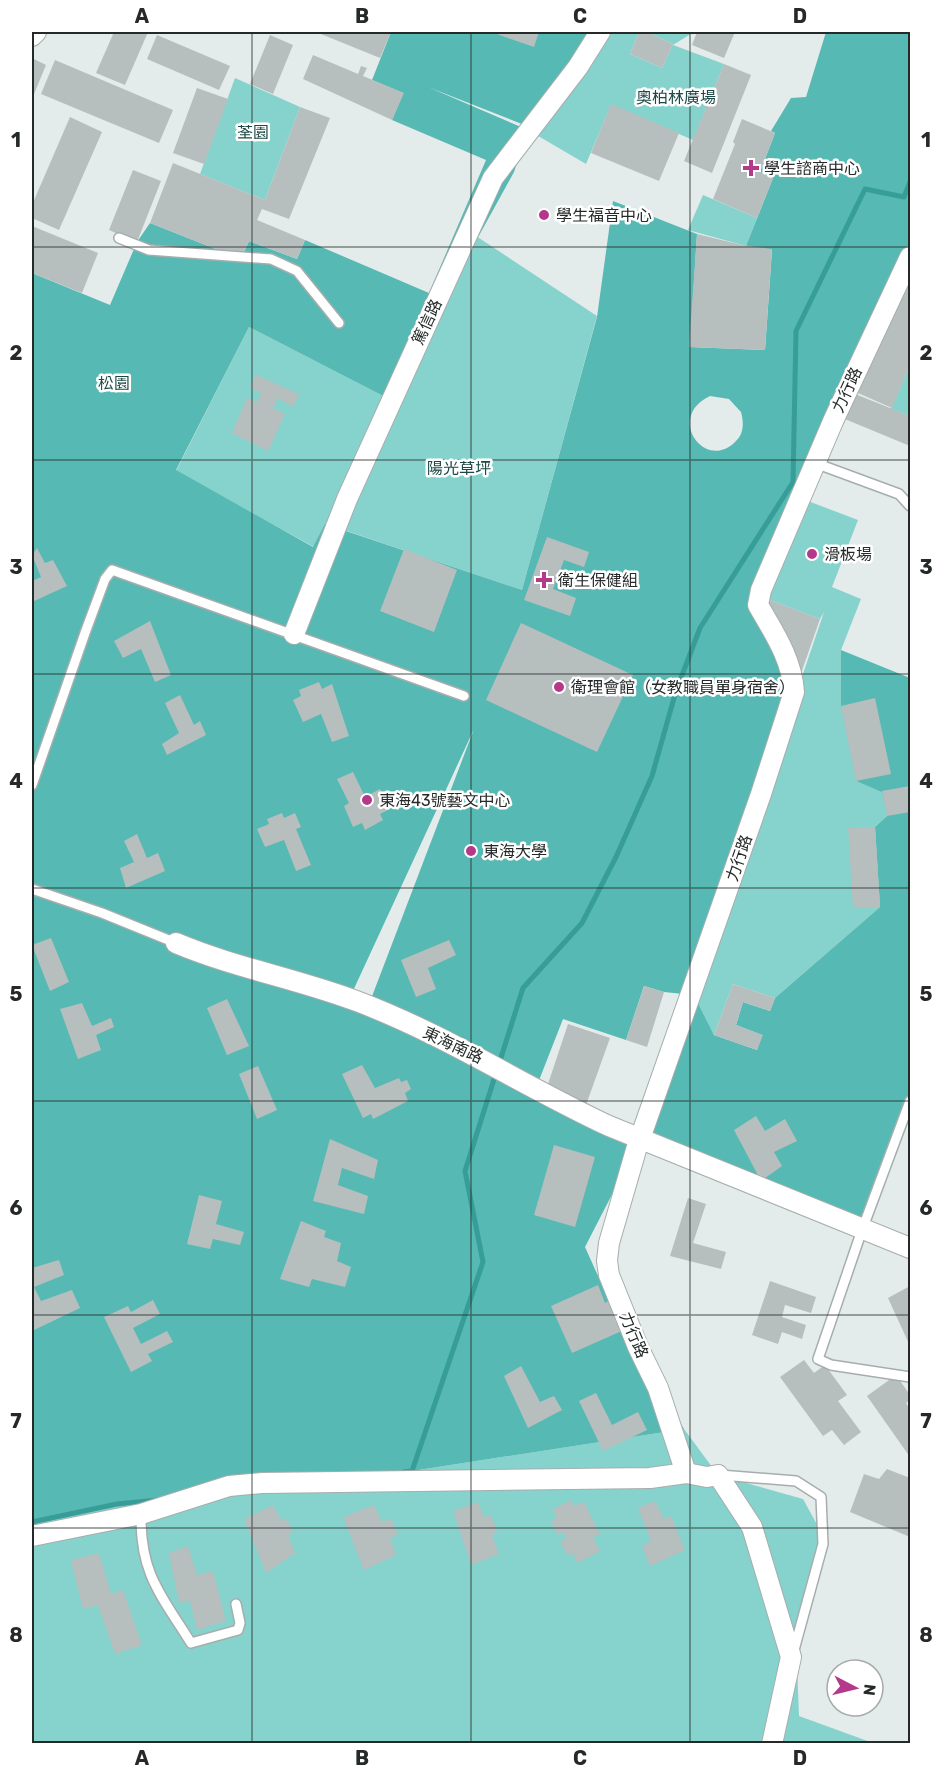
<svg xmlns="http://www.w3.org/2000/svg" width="942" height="1775" font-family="Rubik,'Noto Sans TC',sans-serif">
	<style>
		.green { fill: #86d2cd }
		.forest { fill: #56b9b3; fill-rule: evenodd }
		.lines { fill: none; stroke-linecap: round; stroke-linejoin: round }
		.stream { stroke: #379d98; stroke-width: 5 }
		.building { fill: #b6bfbe }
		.lane-casing { stroke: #a6aead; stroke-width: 12 }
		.street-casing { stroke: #a6aead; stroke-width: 22 }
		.lane { stroke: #fff; stroke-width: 9 }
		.street { stroke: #fff; stroke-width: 20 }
		.grid { fill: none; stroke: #252928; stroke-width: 1.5; stroke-opacity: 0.55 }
		.poi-dot { fill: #b5398a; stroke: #fff; stroke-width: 2 }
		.labels { text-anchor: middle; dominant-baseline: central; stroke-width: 5; stroke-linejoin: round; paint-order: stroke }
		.park-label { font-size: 16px; fill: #1c4946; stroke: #fff }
		.poi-label { font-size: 16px; fill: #252928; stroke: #fff; text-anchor: start }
		.street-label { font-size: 16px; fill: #252928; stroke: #fff }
		.neatline { fill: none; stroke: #252928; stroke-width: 2 }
		.grid-label { font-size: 20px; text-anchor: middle; font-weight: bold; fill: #252928 }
	</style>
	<rect width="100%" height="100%" fill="#e3eceb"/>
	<!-- green -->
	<g class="green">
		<path d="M600 32H639L630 54 662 68 673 44 647 32H694L673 45 724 64 693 140 611 105 586 164 528 130Z"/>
		<path d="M235 78 300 107 265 200 200 174Z"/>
		<path d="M703 195 757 218 746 246 688 230Z"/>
		<path d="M476 236 597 316 522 590 326 524 314 547 176 471 249 327 389 399Z"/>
		<path d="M910 365V416L891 409Z"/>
		<path d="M800 498 858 520 832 587 861 599 841 650V706L856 781 882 791 887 816 875 827 880 907 775 998 733 984 714 1035 694 995 824 612 820 619 762 597Z"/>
		<path d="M684 1429 718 1475 803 1499 824 1537 796 1639 799 1716 873 1743H32V1522L117 1504 412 1471Z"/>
	</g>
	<!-- forest -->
	<path class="forest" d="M391 32H600L537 130 428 87 528 130 514 172 389 399 249 327 176 470 313 547 325 524 522 590 597 317 613 201 697 234 690 347 765 350 772 250 746 246 773 178 760 172 775 133 771 131 791 98 806 97 826 32H910V264L762 597 791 702 694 995 714 1035 757 1050 762 1035 736 1025 743 1002 770 1011 775 998 880 907 875 827 887 816 882 792 856 781 841 706V650L910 678V1113L869 1222 640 1140 585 1247 626 1338 684 1429 412 1471 117 1504 32 1522V273L110 305 137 242 150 223 241 259 249 241 297 259 305 240 429 293 486 160 392 120 403 93 372 80ZM710 396 729 399 741 412C744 423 744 434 735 442 705 472 665 417 710 396ZM474 729 371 999 352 993ZM644 986 664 992 693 995 640 1139 536 1088 563 1019 626 1040Z"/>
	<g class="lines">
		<!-- stream -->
		<g class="stream">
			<path d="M499 1064 523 988 582 923 616 857 652 776 676 691 700 628 793 482 796 331 865 189 904 197 910 182"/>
			<path d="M403 1472 412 1471 483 1262 465 1171 496 1073"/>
			<path d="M32 1522 117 1504 158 1500"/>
		</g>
	</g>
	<!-- building -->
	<g class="building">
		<path d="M114 32H148L125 85 96 73Z"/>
		<path d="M316 32H391L380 58Z"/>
		<path d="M491 32H539L534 47Z"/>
		<path d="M639 32H647L673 44 662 68 630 54Z"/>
		<path d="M697 32H735L724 58 692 45Z"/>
		<path d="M157 35 230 66 219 90 147 59Z"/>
		<path d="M270 35 293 45 273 94 250 84Z"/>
		<path d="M313 55 358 74 361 66 367 68 363 76 404 93 392 120 303 79Z"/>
		<path d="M32 58 46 65 32 99Z"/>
		<path d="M55 60 173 110 159 143 41 94Z"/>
		<path d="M724 64 751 75 712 173 684 161Z"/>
		<path d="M197 88 228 99 204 164 173 153Z"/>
		<path d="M611 104 679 133 659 181 591 153Z"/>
		<path d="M300 107 330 118 289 219 262 209 257 220 305 240 297 259 249 241 241 259 150 223 173 163 265 200Z"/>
		<path d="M70 117 102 132 59 230 32 218V205Z"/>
		<path d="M742 119 775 133 760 172 773 178 757 218 713 199 735 144 733 142Z"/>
		<path d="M133 170 161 181 137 242 109 230Z"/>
		<path d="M32 226 98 253 82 293 32 273Z"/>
		<path d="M697 234 742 245 772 249 765 350 689 347Z"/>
		<path d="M904 286 910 289V365L892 408 858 393Z"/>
		<path d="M256 375 299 394 293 407 278 398 273 408 285 414 268 451 232 433 247 398 257 402 261 393 250 387Z"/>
		<path d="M850 392 910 416V446L840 417Z"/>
		<path d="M547 537 589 552 584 567 564 560 553 589 576 598 570 616 524 600Z"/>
		<path d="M37 548 45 563 53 560 67 586 32 602V581L41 577 32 555Z"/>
		<path d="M404 549 457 570 434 632 380 611Z"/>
		<path d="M762 597 820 619 791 702Z"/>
		<path d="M150 621 171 675 155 682 141 649 123 658 114 641Z"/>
		<path d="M521 623 633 675 597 752 486 700Z"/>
		<path d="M319 682 322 689 332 684 349 736 332 742 321 714 303 722 293 700 301 696 299 690Z"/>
		<path d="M180 695 194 725 200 721 206 735 167 755 162 744 179 733 165 703Z"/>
		<path d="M875 698 891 774 856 781 841 706Z"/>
		<path d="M353 772 365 797 380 789 390 809 380 814 383 820 365 830 362 823 353 827 344 806 349 803 337 779Z"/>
		<path d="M910 786V812L887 816 882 791Z"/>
		<path d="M282 813 284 818 295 813 301 827 296 829 311 865 296 871 284 840 265 847 257 829 269 824 267 819Z"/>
		<path d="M848 827H875L880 907 853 908Z"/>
		<path d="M137 834 147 858 158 853 165 871 126 888 120 868 134 862 124 841Z"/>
		<path d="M51 938 69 982 50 991 32 945Z"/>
		<path d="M449 940 456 955 428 968 436 989 416 997 401 960Z"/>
		<path d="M733 984 775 998 770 1011 743 1002 736 1025 763 1035 757 1050 714 1035Z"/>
		<path d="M644 986 664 992 647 1047 626 1040Z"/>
		<path d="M227 999 249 1046 227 1055 207 1008Z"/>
		<path d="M82 1003 92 1026 111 1018 114 1027 96 1035 101 1050 78 1059 60 1009Z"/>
		<path d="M568 1024 610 1038 586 1105 546 1090Z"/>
		<path d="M362 1065 375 1088 399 1078 401 1082 407 1080 411 1089 405 1093 408 1101 373 1119 371 1114 363 1118 342 1074Z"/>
		<path d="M258 1066 277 1110 257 1119 239 1074Z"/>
		<path d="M756 1116 765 1131 785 1119 797 1141 774 1152 782 1166 761 1181 734 1130Z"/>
		<path d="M330 1139 378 1160 374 1179 342 1168 338 1185 368 1196 364 1214 313 1201Z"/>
		<path d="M554 1145 595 1157 575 1227 534 1215Z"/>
		<path d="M199 1195 222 1201 216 1224 244 1232 240 1245 213 1239 210 1249 187 1244Z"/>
		<path d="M688 1198 706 1204 693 1243 726 1252 721 1269 670 1256Z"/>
		<path d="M301 1221 326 1231 324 1237 341 1243 337 1261 351 1267 345 1287 312 1279 309 1287 280 1279Z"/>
		<path d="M59 1260 64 1275 34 1287 41 1301 72 1290 80 1308 32 1331V1268Z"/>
		<path d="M770 1281 816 1297 811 1313 785 1305 782 1317 806 1325 802 1339 782 1332 778 1344 752 1335Z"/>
		<path d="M598 1285 605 1303 610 1300 624 1330 572 1353 551 1306Z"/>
		<path d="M910 1286V1346L888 1298Z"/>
		<path d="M153 1300 160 1314 133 1328 141 1344 167 1331 173 1342 148 1354 152 1361 131 1372 104 1317 128 1306 131 1312Z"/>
		<path d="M804 1360 814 1373 825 1365 847 1395 838 1401 861 1432 844 1445 832 1430 823 1436 780 1377Z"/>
		<path d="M521 1366 540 1402 554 1396 562 1410 528 1428 504 1376Z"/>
		<path d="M896 1375 910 1395V1400L906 1403 910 1410V1457L867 1396Z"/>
		<path d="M596 1393 612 1425 638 1412 647 1430 603 1451 579 1401Z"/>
		<path d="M887 1469 910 1478V1537L850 1512 864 1474 879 1479Z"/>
		<path d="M571 1500 574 1506 584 1502 600 1535 593 1537 600 1551 577 1563 572 1553 567 1555 560 1542 566 1538 563 1532 557 1535 551 1521 556 1518 553 1509Z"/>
		<path d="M655 1501 664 1519 671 1516 685 1550 650 1566 642 1546 651 1541 638 1508Z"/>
		<path d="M478 1502 484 1517 491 1515 497 1532 492 1535 499 1554 471 1565 453 1511Z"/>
		<path d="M273 1505 282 1521 287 1519 293 1532 288 1535 295 1553 266 1573 244 1519Z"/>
		<path d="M374 1505 382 1522 391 1519 398 1535 390 1538 396 1555 364 1570 343 1517Z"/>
		<path d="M188 1546 197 1575 213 1571 226 1621 197 1630 190 1601 179 1603 169 1553Z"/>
		<path d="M99 1553 111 1594 123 1590 142 1645 115 1654 98 1605 83 1609 71 1560Z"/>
	</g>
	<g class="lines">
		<defs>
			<g id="lane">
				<path d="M119 238 149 250 271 259 297 271 339 323"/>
				<path d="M815 463 899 494 910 506"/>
				<path d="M32 785 85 633 105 579 112 570 464 696"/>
				<path d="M32 889 102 913 176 943"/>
				<path d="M910 1101 862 1230 818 1359 831 1365 910 1377"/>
				<path d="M720 1475 796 1481 821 1497 823 1544 794 1650"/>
				<path d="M141 1514C140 1574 161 1595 191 1643L238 1630 240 1623 236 1604"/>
			</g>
			<g id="street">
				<path d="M32 36 36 32"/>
				<path d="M294 634 347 499 493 178 578 67 600 32"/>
				<path d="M176 943C235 968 299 979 359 1002 446 1035 525 1087 609 1126L910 1248"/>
				<path d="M686 1473 658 1388 638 1347 609 1275 607 1261 609 1243 636 1150 761 794 794 692C792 659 774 633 758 605L761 590 834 419 910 257"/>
				<path d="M32 1536 141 1514 229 1486 262 1483 650 1478 686 1473 707 1477 718 1475 752 1527 791 1657 772 1744"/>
			</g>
		</defs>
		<!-- lane casing -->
		<use href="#lane" class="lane-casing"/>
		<!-- street casing -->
		<use href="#street" class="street-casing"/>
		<!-- lane -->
		<use href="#lane" class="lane"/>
		<!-- street -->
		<use href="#street" class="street"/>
	</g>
	<!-- grid -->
	<path class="grid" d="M252 32V1744M471 32V1744M690 32V1744M32 247H910M32 460H910M32 674H910M32 888H910M32 1101H910M32 1315H910M32 1528H910"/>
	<!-- markers -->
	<g class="poi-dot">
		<path d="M748 159h6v6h6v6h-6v6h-6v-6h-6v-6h6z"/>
		<circle cx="544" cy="215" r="6"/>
		<circle cx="812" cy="554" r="6"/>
		<path d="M541 571h6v6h6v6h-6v6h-6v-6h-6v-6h6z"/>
		<circle cx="559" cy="687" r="6"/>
		<circle cx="367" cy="800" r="6"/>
		<circle cx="471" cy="851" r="6"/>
	</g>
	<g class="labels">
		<!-- park labels -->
		<g class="park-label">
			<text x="676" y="97">奧柏林廣場</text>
			<text x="253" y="132">荃園</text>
			<text x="114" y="383">松園</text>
			<text x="459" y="468">陽光草坪</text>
		</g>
		<!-- poi labels -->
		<g class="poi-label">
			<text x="764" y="168">學生諮商中心</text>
			<text x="556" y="215">學生福音中心</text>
			<text x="824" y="554">滑板場</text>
			<text x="558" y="580">衛生保健組</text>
			<text x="571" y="687">衛理會館（女教職員單身宿舍）</text>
			<text x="379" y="800">東海43號藝文中心</text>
			<text x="483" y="851">東海大學</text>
		</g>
		<!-- street labels -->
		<g class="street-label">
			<text transform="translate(427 322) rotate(-65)">篤信路</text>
			<text transform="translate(847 390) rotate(-65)">力行路</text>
			<text transform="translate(739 858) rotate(-71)">力行路</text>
			<text transform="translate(453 1045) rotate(25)">東海南路</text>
			<text transform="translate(634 1335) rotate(67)">力行路</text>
		</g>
	</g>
	<!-- border -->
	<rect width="942" height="1775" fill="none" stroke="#ffffff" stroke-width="66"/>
	<!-- north arrow -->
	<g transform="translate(855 1688) rotate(97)"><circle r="28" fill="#ffffff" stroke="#a8a9a9" stroke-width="1.5"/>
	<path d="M0-4.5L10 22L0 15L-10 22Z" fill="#b5398a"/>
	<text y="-9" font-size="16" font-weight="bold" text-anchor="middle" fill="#252928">N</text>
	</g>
	<rect x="33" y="33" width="876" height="1709" class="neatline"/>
	<g class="grid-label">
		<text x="142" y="23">A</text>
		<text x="362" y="23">B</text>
		<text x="580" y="23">C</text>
		<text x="800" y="23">D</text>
		<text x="16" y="147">1</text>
		<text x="926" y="147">1</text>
		<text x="16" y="360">2</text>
		<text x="926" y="360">2</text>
		<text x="16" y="574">3</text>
		<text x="926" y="574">3</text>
		<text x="16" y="788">4</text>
		<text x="926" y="788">4</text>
		<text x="16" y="1001">5</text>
		<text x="926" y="1001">5</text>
		<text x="16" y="1215">6</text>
		<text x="926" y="1215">6</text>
		<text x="16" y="1428">7</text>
		<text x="926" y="1428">7</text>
		<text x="16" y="1642">8</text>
		<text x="926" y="1642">8</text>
		<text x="142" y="1765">A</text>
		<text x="362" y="1765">B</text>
		<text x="580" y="1765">C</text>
		<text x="800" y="1765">D</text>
	</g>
</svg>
